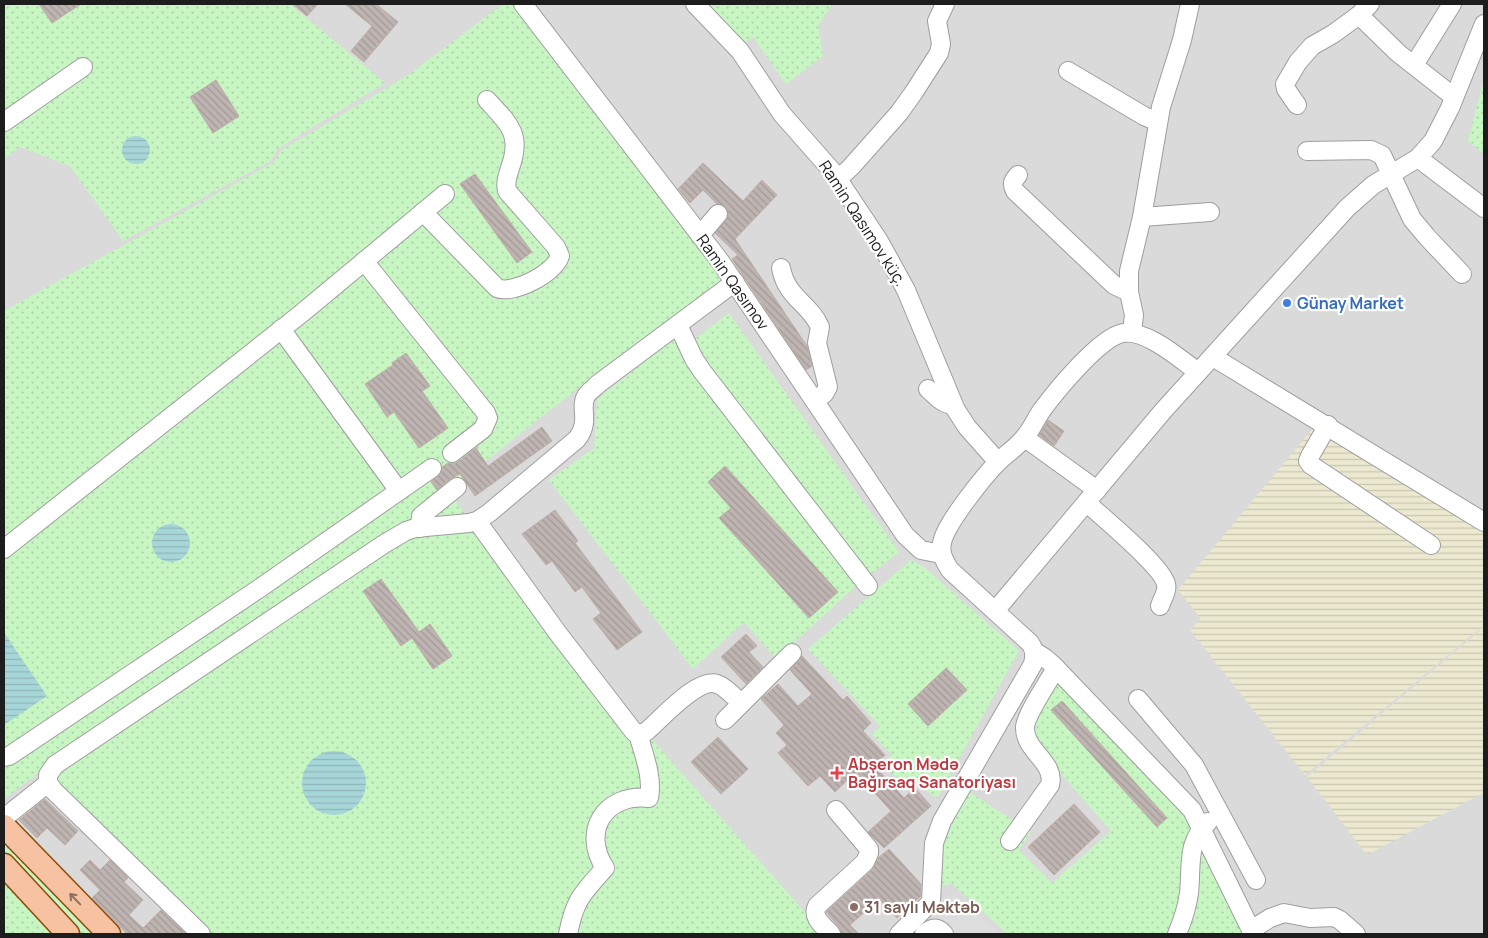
<svg xmlns="http://www.w3.org/2000/svg" width="1488" height="938" font-family="Manrope,sans-serif">
	<style>
		.residential { fill: #dbdada }
		.farmland { fill: url(#farmland-rules) }
		.park { fill: url(#park-dots) }
		.parking { fill: #ddd }
		.water { fill: url(#water-rules) }
		.building { fill: url(#building-back-hatch); stroke: #bfada7 }
		.lines { fill: none; stroke-linecap: round; stroke-linejoin: round }
		.minor-casing { stroke: #9e9e9e; stroke-width: 20 }
		.major-casing { stroke: #8d4b09; stroke-width: 25 }
		.minor { stroke: #fff; stroke-width: 18 }
		.major { stroke: #f6c2a1; stroke-width: 22 }
		.oneway { stroke: #8a705f }
		.shop-dot { fill: #3f7fe0; stroke: #fff; stroke-width: 2 }
		.health-dot { fill: #e0444e; stroke: #fff; stroke-width: 2 }
		.education-dot { fill: #8d6e63; stroke: #fff; stroke-width: 2 }
		.labels { text-anchor: middle; dominant-baseline: central; stroke-width: 4.5; stroke-linejoin: round; paint-order: stroke }
		.street-label { font-size: 16px; fill: #1d1d1d; stroke: #fff }
		.shop-label { font-size: 16px; font-weight: bold; fill: #366cbe; stroke: #fff; text-anchor: start }
		.health-label { font-size: 16px; font-weight: bold; fill: #be3a42; stroke: #fff; text-anchor: start }
		.education-label { font-size: 16px; font-weight: bold; fill: #785e54; stroke: #fff; text-anchor: start }
	</style>
	<defs>
		<pattern id="farmland-rules" width="6" height="5" patternUnits="userSpaceOnUse" patternTransform="scale(1.25)"><rect width="6" height="5" fill="#ece9d0"/><path d="M0 2.5h6" fill="none" stroke="#cac7b2"/></pattern>
		<pattern id="park-dots" width="8" height="8" patternUnits="userSpaceOnUse" patternTransform="scale(1.25)"><rect width="8" height="8" fill="#c8f6c3"/><path d="M2 2h.1M6 6h.1" fill="none" stroke="#abd2a7" stroke-width="1.8" stroke-linecap="round"/></pattern>
		<pattern id="water-rules" width="6" height="5" patternUnits="userSpaceOnUse" patternTransform="scale(1.25)"><rect width="6" height="5" fill="#a7d6d9"/><path d="M0 2.5h6" fill="none" stroke="#8fb7ba"/></pattern>
		<pattern id="building-back-hatch" width="6" height="6" patternUnits="userSpaceOnUse" patternTransform="scale(1.25)"><rect width="6" height="6" fill="#beb4b1"/><path d="M-1 5l2 2M0 0l6 6M5-1l2 2" fill="none" stroke="#a39a98"/></pattern>
	</defs>
	<rect width="100%" height="100%" fill="#eee9e4"/>
	<!-- residential -->
	<rect class="residential" x="4" y="4" width="1480" height="930"/>
	<!-- farmland -->
	<g class="farmland">
		<path d="M1315 426 1484 529V625L1305 775 1190 630 1201 619 1178 590Z"/>
		<path d="M1484 627V794H1481L1367 855 1307 777Z"/>
	</g>
	<!-- park -->
	<g class="park">
		<path d="M4 4H290L385 83 277 149 271 161 123 241 70 166 20 147 4 159Z"/>
		<path d="M503 4H514L725 277 550 410 490 458 445 488 557 632 824 934H210L42 770 4 799V311L274 162 280 151 407 76Z"/>
		<path d="M702 4H832L818 26 823 56 786 84 753 37 742 45Z"/>
		<path d="M1484 78V154L1468 141Z"/>
		<path d="M729 313 899 552 857 585 776 659 744 622 693 669 549 480 594 448 597 399 673 339 682 349Z"/>
		<path d="M911 560 925 568 1019 651 937 798 912 781 905 787 883 764 892 755 872 734 880 726 808 649Z"/>
		<path d="M1058 677 1189 814 1245 932 1242 934H1005L1004 931 952 884 938 886 939 844 968 791 1031 832 1019 850 1052 883 1111 831 1037 746 1032 732 1033 721Z"/>
		<path d="M4 834 101 934H77L4 855Z"/>
		<path d="M4 883 52 934H4Z"/>
	</g>
	<!-- parking -->
	<path class="parking" d="M954 894 1001 934H916Z"/>
	<!-- water -->
	<g class="water">
		<circle cx="136" cy="150" r="14"/>
		<circle cx="171" cy="543" r="19"/>
		<path d="M5 634 47 696 4 725V635Z"/>
		<circle cx="334" cy="783" r="32"/>
	</g>
	<!-- building -->
	<g class="building">
		<path d="M39 4H81L52 23Z"/>
		<path d="M292 4H318L307 16Z"/>
		<path d="M345 4H376L398 22 364 62 351 51 372 26Z"/>
		<path d="M216 80 239 116 213 133 190 97Z"/>
		<path d="M703 163 743 201 762 180 777 195 735 239 807 346 812 366 806 370 732 259 738 255 715 233 728 216V211L725 206 717 204 703 190 690 203 678 189Z"/>
		<path d="M475 174 532 252 517 263 460 184Z"/>
		<path d="M406 353 430 386 422 391 448 428 419 448 394 412 387 417 365 384 393 365 392 363Z"/>
		<path d="M1048 420 1064 431 1054 446 1039 435Z"/>
		<path d="M542 427 552 441 475 496 460 474 450 479 437 490 431 482 441 473 442 467 448 463 453 464 458 462 476 448 488 466Z"/>
		<path d="M725 466 838 592 809 618 719 518 731 508 708 482Z"/>
		<path d="M555 510 578 541 575 543 642 632 617 650 593 619 601 613 582 587 575 592 552 561 546 565 522 534Z"/>
		<path d="M381 579 419 632 430 624 452 656 433 669 412 638 401 646 363 591Z"/>
		<path d="M746 634 757 646 749 652 763 667 746 684 721 657Z"/>
		<path d="M802 656 843 700 847 696 871 723 863 731 885 755 874 765 904 798 915 788 931 806 884 848 868 832 891 811 856 772 835 792 820 776 808 786 778 753 787 745 776 733 784 725 761 699 778 684 798 706 812 694 790 670Z"/>
		<path d="M946 668 967 690 928 726 908 704Z"/>
		<path d="M1062 701 1167 818 1157 827 1051 710Z"/>
		<path d="M718 737 748 769 721 794 691 762Z"/>
		<path d="M45 799 78 831 65 845 47 828 37 838 19 820Z"/>
		<path d="M1074 804 1100 832 1054 875 1028 847Z"/>
		<path d="M889 849 921 884V896L897 918 879 899 850 925 859 934H842L839 927 826 912 872 870 878 858Z"/>
		<path d="M90 860 100 870 110 860 128 878 124 882 143 900 129 915 143 928 161 910 186 934H127L92 898 100 890 80 870Z"/>
	</g>
	<g class="lines">
		<defs>
			<g id="minor">
				<path d="M523 4 720 261 905 535 921 550 941 554"/>
				<path d="M695 4 740 51 782 114 833 172 879 241 906 290 956 410 967 427 998 462"/>
				<path d="M1359 15 1398 53 1454 97"/>
				<path d="M1414 65 1452 4"/>
				<path d="M1068 71 1144 116 1158 122"/>
				<path d="M1297 105 1286 89 1285 84 1298 62 1312 46 1333 34 1359 15 1370 4"/>
				<path d="M4 122 83 67"/>
				<path d="M1307 151 1371 150 1382 155 1412 219 1427 237 1462 274"/>
				<path d="M1418 158 1484 208"/>
				<path d="M1018 175C1013 181 1011 183 1015 191L1114 285 1129 292"/>
				<path d="M838 179 851 167 899 113 914 92 939 53 941 44 937 21 945 4"/>
				<path d="M423 212 497 288C513 295 555 273 560 256L556 247 507 191C505 181 508 175 511 165 522 133 507 122 487 100"/>
				<path d="M1142 217 1210 212"/>
				<path d="M700 235 718 214"/>
				<path d="M364 261 486 413 488 418 483 429 452 453"/>
				<path d="M781 268C787 299 809 302 820 327L817 343 828 387 824 394 814 400"/>
				<path d="M678 325 694 359 702 371 868 586"/>
				<path d="M281 329 399 491"/>
				<path d="M1132 332 1134 315 1129 292V271L1142 217 1161 107 1182 40 1190 4"/>
				<path d="M1213 357 1484 522"/>
				<path d="M928 389C936 396 942 404 953 405"/>
				<path d="M1328 425 1310 456 1308 461 1311 465 1431 545"/>
				<path d="M1025 438 1097 490"/>
				<path d="M1087 503C1102 517 1162 566 1166 584 1168 591 1162 599 1160 606"/>
				<path d="M477 521 557 632 634 732 643 734 648 730C662 718 698 677 717 684 726 687 734 697 741 703"/>
				<path d="M420 528 421 516 457 487"/>
				<path d="M4 549 302 313 445 194"/>
				<path d="M995 611 1163 411 1347 208 1373 185 1418 158 1433 141 1450 108 1484 24"/>
				<path d="M1034 651 1045 658 1052 664 1192 810 1253 934"/>
				<path d="M1138 699 1194 765 1256 880"/>
				<path d="M725 720 792 653"/>
				<path d="M4 757 9 756 260 588 432 468"/>
				<path d="M48 783V775L55 765 384 544 406 531 415 528 469 523 477 521 489 513 577 439C591 421 579 408 586 396 589 391 595 388 598 384L735 282"/>
				<path d="M4 818 48 783 54 791 201 934"/>
				<path d="M1010 841 1050 785C1056 762 1024 751 1025 727 1026 714 1049 681 1056 668"/>
				<path d="M1251 930 1270 918 1284 913 1310 918 1334 917 1340 920 1356 934"/>
				<path d="M568 934C575 899 582 894 605 868 581 831 605 793 649 798 653 777 644 755 638 734"/>
				<path d="M831 934C824 926 811 918 817 906L865 862 869 853V849L836 810"/>
				<path d="M899 934 931 902 934 843 942 821 1033 664C1035 656 1035 650 1030 643L950 570C943 559 939 551 943 539 949 520 984 476 998 462 1006 454 1016 448 1023 439 1031 431 1035 420 1042 410 1056 391 1100 337 1123 333 1146 329 1180 359 1198 372"/>
				<path d="M924 934C932 927 937 926 944 934"/>
				<path d="M1177 934C1183 920 1187 908 1189 893 1192 865 1186 843 1208 822"/>
			</g>
			<g id="major">
				<path d="M4 826 109 934"/>
				<path d="M4 865 68 934"/>
			</g>
		</defs>
		<!-- minor casing -->
		<use href="#minor" class="minor-casing"/>
		<!-- major casing -->
		<use href="#major" class="major-casing"/>
		<!-- minor -->
		<use href="#minor" class="minor"/>
		<!-- major -->
		<use href="#major" class="major"/>
	</g>
	<!-- one-way arrows -->
	<defs><path id="oneway-shaft" d="M-6 0H5M1.5-3L5.5 0L1.5 3" fill="none" stroke-width="1.6" stroke-linecap="round" stroke-linejoin="round" transform="scale(1.25)"/></defs>
	<use class="oneway" href="#oneway-shaft" transform="translate(75 899) rotate(-134)"/>
	<!-- markers -->
	<circle class="shop-dot" cx="1287" cy="303" r="5"/>
	<path class="health-dot" d="M834.5 765.5h5v5h5v5h-5v5h-5v-5h-5v-5h5z"/>
	<circle class="education-dot" cx="854" cy="907" r="5"/>
	<g class="labels">
		<!-- street labels -->
		<g class="street-label">
			<text transform="translate(863 223) rotate(57)">Ramin Qasımov küç.</text>
			<text transform="translate(733 282) rotate(55)">Ramin Qasımov</text>
		</g>
		<!-- shop labels -->
		<g class="shop-label">
			<text x="1297" y="303">Günay Market</text>
		</g>
		<!-- health labels -->
		<g class="health-label">
			<text x="848" y="764">Abşeron Mədə<tspan x="848" dy="18">Bağırsaq Sanatoriyası</tspan></text>
		</g>
		<!-- education labels -->
		<g class="education-label">
			<text x="864" y="907">31 saylı Məktəb</text>
		</g>
	</g>
	<!-- border -->
	<rect width="1488" height="938" fill="none" stroke="#1d1d1d" stroke-width="10"/>
</svg>
